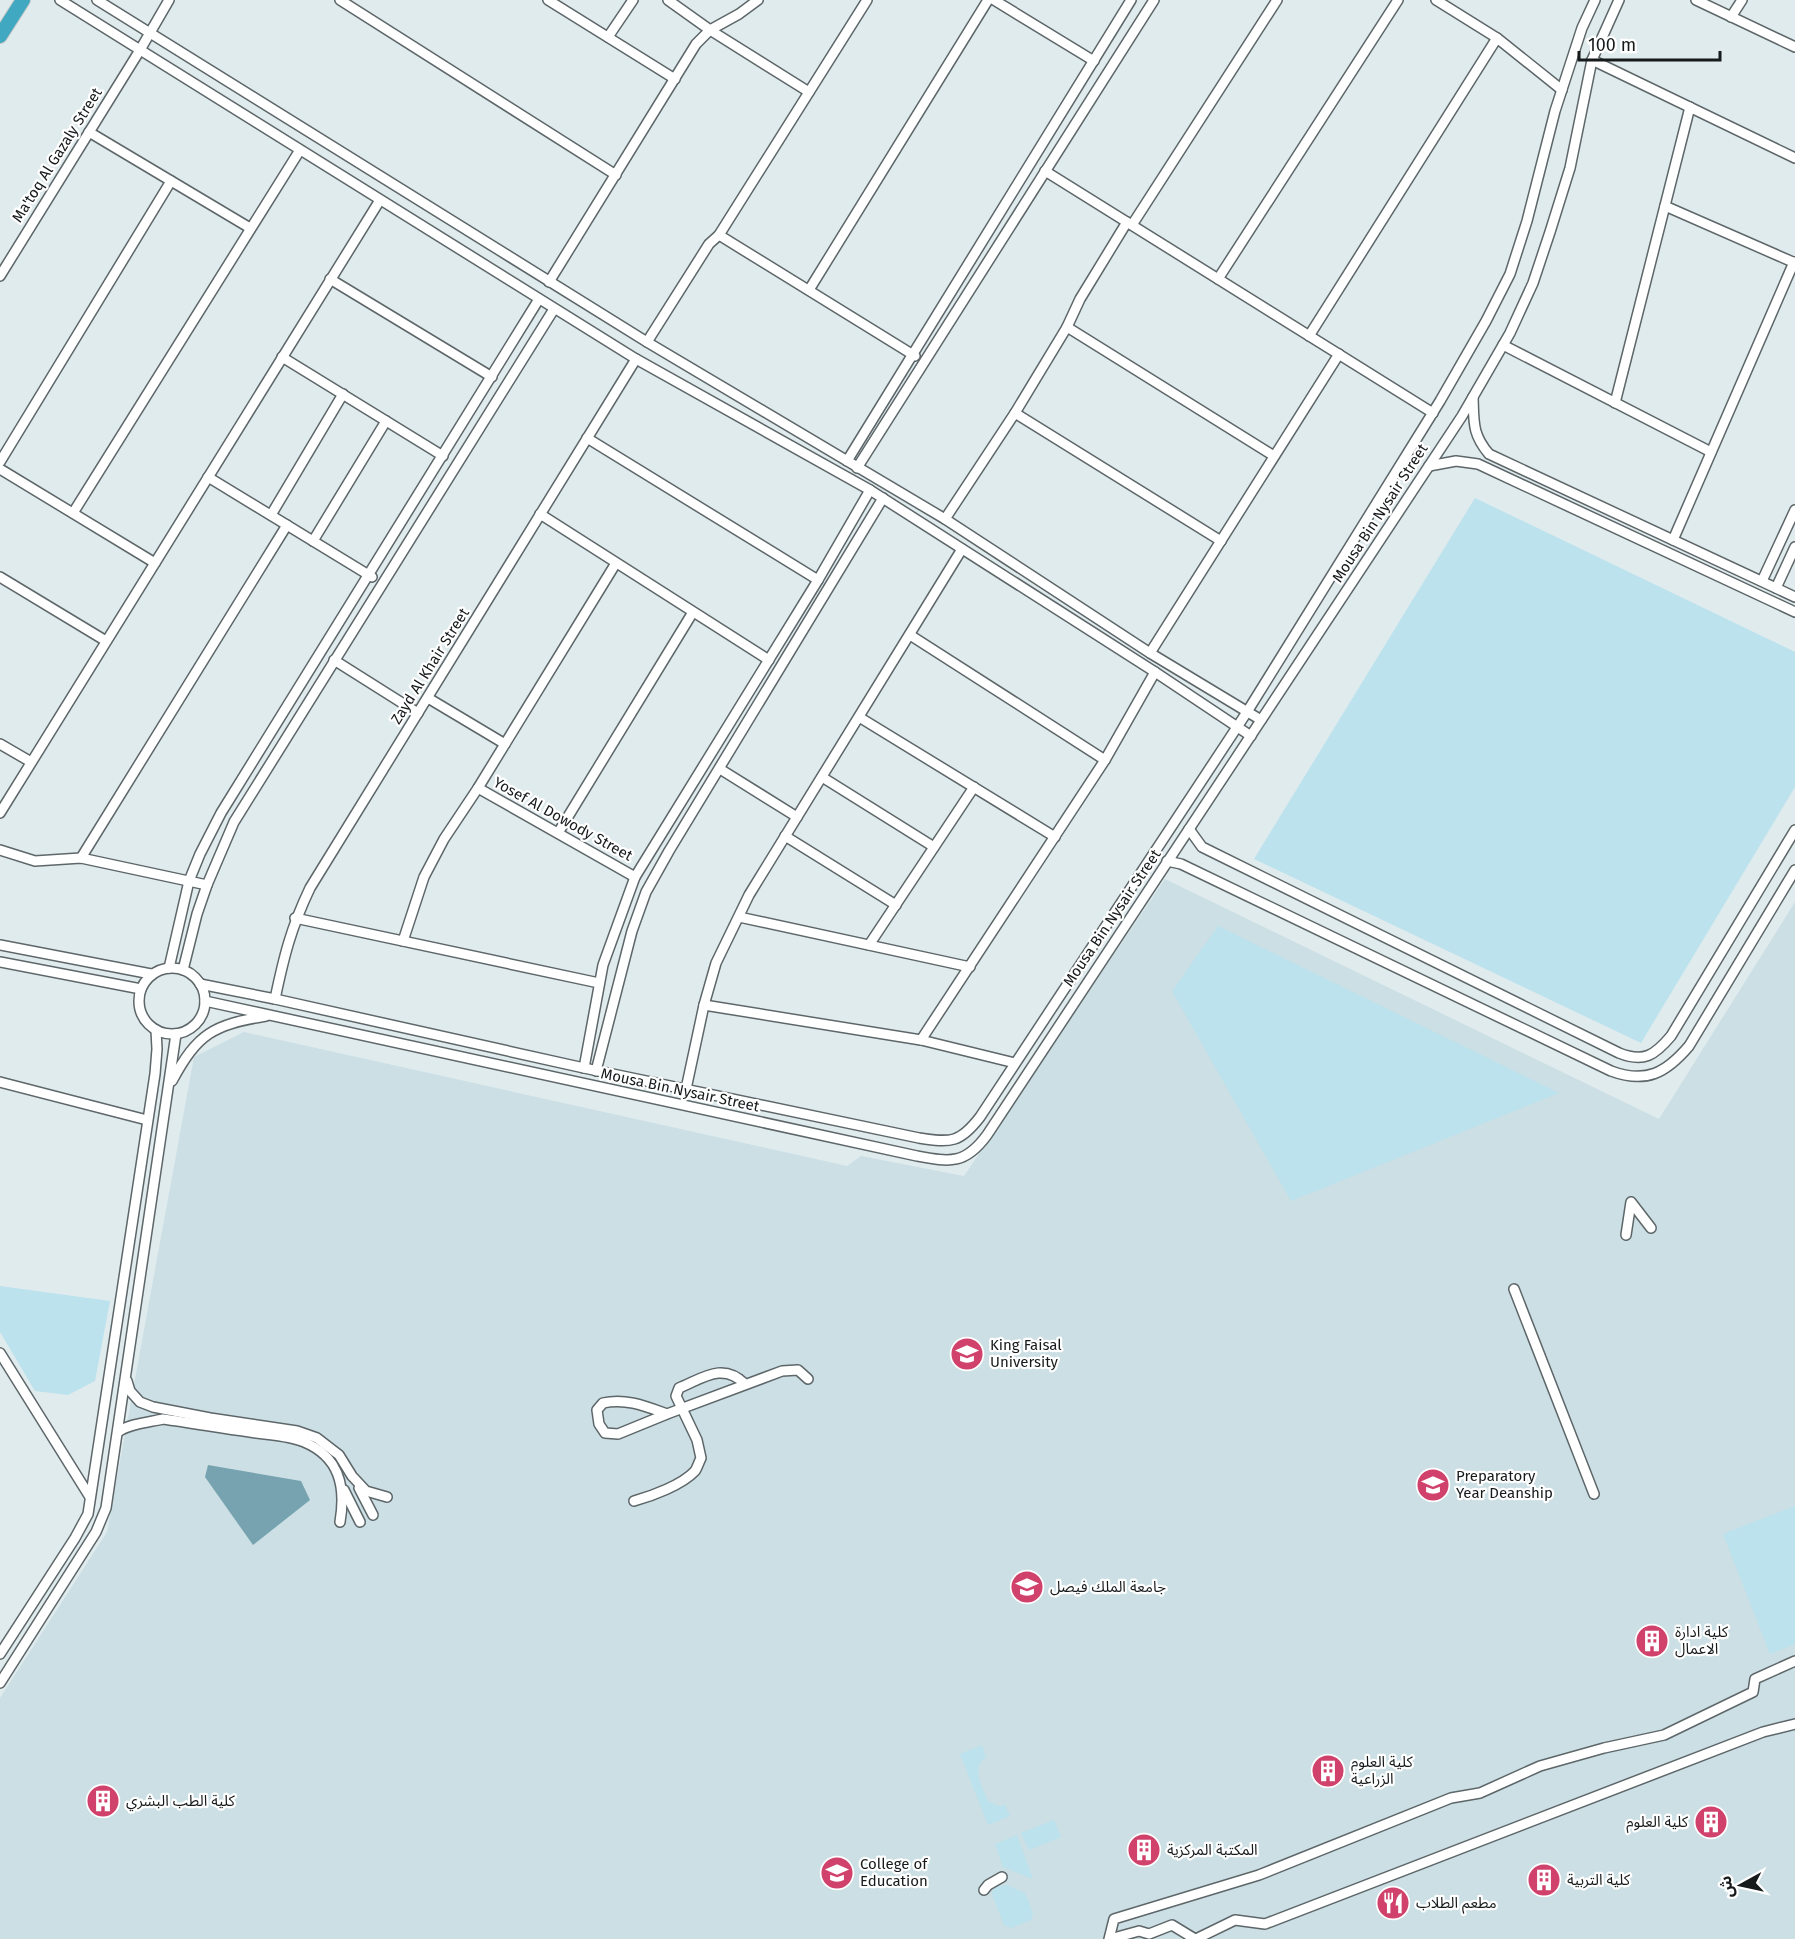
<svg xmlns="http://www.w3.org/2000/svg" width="1795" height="1939" font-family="'Fira Sans','Noto Sans Arabic',sans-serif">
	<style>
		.built { fill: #cbdfe4 }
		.green { fill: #bbe2ed }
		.water { fill: #76a3af }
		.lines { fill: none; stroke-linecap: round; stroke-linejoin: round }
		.minor-casing { stroke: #5d6669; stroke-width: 12 }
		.highway-casing { stroke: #c7c8c8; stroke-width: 16 }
		.minor { stroke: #fff; stroke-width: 9 }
		.highway { stroke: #40a8c1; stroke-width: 14 }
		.labels { text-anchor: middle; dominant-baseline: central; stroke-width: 4.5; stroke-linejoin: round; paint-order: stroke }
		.street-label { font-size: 15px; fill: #161a1b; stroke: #fff }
		.poi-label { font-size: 15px; fill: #161a1b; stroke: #fff; text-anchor: start }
	</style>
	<rect width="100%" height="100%" fill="#e0ebee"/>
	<!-- built -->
	<path class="built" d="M1165 879 1659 1119 1795 902V1939H0V1698L107 1532 194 1057 244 1032 847 1166 861 1156 964 1176Z"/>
	<!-- green -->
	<g class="green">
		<path d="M1475 498 1795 652V787L1641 1043 1254 859Z"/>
		<path d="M1218 926 1559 1093 1291 1201 1172 991Z"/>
		<path d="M0 1286 110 1301 95 1381 68 1395 35 1391 0 1332Z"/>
		<path d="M1795 1506V1644L1770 1654 1723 1534Z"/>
		<path d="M982 1745 986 1757C970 1767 982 1787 988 1801L998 1806 1005 1805 1010 1816 988 1825 960 1754Z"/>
		<path d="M1054 1820 1061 1837 1029 1850 1021 1833Z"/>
		<path d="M1017 1835 1033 1879 1003 1867 995 1844Z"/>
		<path d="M1006 1885 1025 1893 1033 1914 1031 1920 1011 1928 1004 1925 992 1894 994 1888Z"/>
	</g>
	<!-- water -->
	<path class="water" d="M208 1465 301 1481 310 1500 253 1545 205 1477Z"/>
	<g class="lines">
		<defs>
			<g id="minor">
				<path d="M60 0 636 359 870 490 1155 672 1251 736"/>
				<path d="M97 0 647 342 945 519 1150 653 1261 720"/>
				<path d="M340 0 616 175"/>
				<path d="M548 0 675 79"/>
				<path d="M668 0 710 30 809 92"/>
				<path d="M867 0 719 235 915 356"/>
				<path d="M994 0 1094 61"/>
				<path d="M1436 0 1497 38 1562 90"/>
				<path d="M1696 0 1795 47"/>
				<path d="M1731 17 1742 0"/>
				<path d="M608 37 633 0"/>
				<path d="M1592 60 1795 158"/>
				<path d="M89 132 250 228"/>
				<path d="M1045 171 1433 413"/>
				<path d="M1665 206 1795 263"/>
				<path d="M1132 225 1277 0"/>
				<path d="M0 276 140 50 169 0"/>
				<path d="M330 279 492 377"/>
				<path d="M1218 279 1398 0"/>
				<path d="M549 282 696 44 710 30 739 14 758 0"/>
				<path d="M809 290 988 0"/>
				<path d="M1067 327 1080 299 1127 222"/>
				<path d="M1309 336 1497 38"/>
				<path d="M647 342 709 244 719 235"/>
				<path d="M1503 345 1711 452"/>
				<path d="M282 357 443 456"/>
				<path d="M1473 397C1474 422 1472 434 1489 454L1795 597"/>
				<path d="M1615 403 1690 107"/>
				<path d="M1015 413 1221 541"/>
				<path d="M587 438 818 580"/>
				<path d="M847 461 1131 0"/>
				<path d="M0 462 171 181"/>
				<path d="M1429 466 1456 461 1478 464 1795 612"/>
				<path d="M857 468 1154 0"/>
				<path d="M0 469 155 563"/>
				<path d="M208 477 372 577"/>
				<path d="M73 513 300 150"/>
				<path d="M540 514 769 660"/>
				<path d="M271 515 343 394"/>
				<path d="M945 519 1015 413 1067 327 1274 456"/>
				<path d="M1673 540 1794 262"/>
				<path d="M313 541 386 421"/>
				<path d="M0 577 106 641"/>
				<path d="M1762 581 1795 510"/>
				<path d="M1776 588 1795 547"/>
				<path d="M910 635 1105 760"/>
				<path d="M1150 653 1339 354"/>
				<path d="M334 660 418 713"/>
				<path d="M428 698 505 744"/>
				<path d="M859 717 1055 837"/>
				<path d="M0 744 31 762"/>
				<path d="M720 769 797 817"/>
				<path d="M822 777 934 847"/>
				<path d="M478 788 635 877"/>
				<path d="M0 813 380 200"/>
				<path d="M1189 829 1202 847 1619 1053C1644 1063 1655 1055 1671 1036L1795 830"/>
				<path d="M558 833 693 612"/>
				<path d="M785 836 896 905"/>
				<path d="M0 850 35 861 81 858 207 885"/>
				<path d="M81 858 287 525"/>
				<path d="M1167 861 1181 864 1611 1071C1646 1084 1666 1073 1689 1046L1795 870"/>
				<path d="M739 917 970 967"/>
				<path d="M295 918 599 983"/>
				<path d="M403 941 424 877 444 839 478 788 616 563"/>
				<path d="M0 945 151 974"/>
				<path d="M869 945 974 787"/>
				<path d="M0 962 141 989"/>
				<circle cx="172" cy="1001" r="33"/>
				<path d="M169 968 189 881 200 854 221 813 539 299"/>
				<path d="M183 970 197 914 207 885 234 822 554 309"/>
				<path d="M200 984 275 999 584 1068 919 1138C951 1143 960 1143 980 1117L1247 712 1440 401 1486 321 1510 274 1527 221 1555 111 1582 28 1595 0"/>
				<path d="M275 999C284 956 291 928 310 888L636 359"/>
				<path d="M205 1001 917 1156C950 1162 965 1165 987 1135L1462 416 1510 333 1533 283 1550 232 1570 168 1592 60 1619 0"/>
				<path d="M704 1005 921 1040 1015 1063"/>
				<path d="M921 1040 1105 760 1155 672"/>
				<path d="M584 1068 603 965 635 877 818 580 870 490"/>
				<path d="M596 1071 632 931 646 892 669 851 883 498"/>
				<path d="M172 1081C198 1033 213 1025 266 1016"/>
				<path d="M0 1082 147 1120"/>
				<path d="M686 1089 704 1005 716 963 749 895 962 549"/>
				<path d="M1626 1235 1631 1202 1651 1228"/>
				<path d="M1514 1289 1594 1494"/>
				<path d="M0 1353 90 1497"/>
				<path d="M127 1381 130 1391 140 1402 153 1407 210 1418 297 1431 317 1438 339 1455 352 1476 366 1491 387 1497"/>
				<path d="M667 1414C645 1406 626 1398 603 1403L597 1410 599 1424 605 1433 618 1434 667 1414 782 1371 798 1370 808 1379"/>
				<path d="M118 1432C128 1424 150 1422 163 1419 192 1423 221 1428 250 1432 267 1435 288 1435 304 1442 340 1457 346 1487 340 1522"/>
				<path d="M359 1488 373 1515"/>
				<path d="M344 1490 360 1522"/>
				<path d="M634 1501C652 1496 682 1485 695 1471 697 1468 699 1462 701 1458L697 1440 676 1396 679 1388C703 1378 723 1362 745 1384"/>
				<path d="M0 1654 75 1538 88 1514 155 1074 157 1049 156 1030"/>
				<path d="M0 1683 96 1532 106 1508 176 1034"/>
				<path d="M984 1890 988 1885 1002 1877"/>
				<path d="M1109 1939 1114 1919 1259 1875 1451 1798 1480 1793 1540 1766 1604 1748 1664 1735 1753 1692 1755 1679 1795 1661"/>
				<path d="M1110 1939 1139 1931 1149 1934 1172 1925 1195 1939"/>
				<path d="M1196 1939 1235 1920 1265 1924 1763 1732 1795 1724"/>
			</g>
			<path id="highway" d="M0 36 23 0"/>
		</defs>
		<!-- minor casing -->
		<use href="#minor" class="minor-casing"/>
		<!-- highway casing -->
		<use href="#highway" class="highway-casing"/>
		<!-- minor -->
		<use href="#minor" class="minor"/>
		<!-- highway -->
		<use href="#highway" class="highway"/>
	</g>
	<!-- icons -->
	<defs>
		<symbol id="university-disc" viewBox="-11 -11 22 22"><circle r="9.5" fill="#d0426c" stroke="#fff"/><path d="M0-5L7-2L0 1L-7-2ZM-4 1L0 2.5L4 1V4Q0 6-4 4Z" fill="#fff"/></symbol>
		<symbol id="school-disc" viewBox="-11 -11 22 22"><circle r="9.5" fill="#d0426c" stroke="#fff"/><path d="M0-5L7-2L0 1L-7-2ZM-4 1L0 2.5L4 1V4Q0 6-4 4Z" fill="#fff"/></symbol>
		<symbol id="building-disc" viewBox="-11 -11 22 22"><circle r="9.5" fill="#d0426c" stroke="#fff"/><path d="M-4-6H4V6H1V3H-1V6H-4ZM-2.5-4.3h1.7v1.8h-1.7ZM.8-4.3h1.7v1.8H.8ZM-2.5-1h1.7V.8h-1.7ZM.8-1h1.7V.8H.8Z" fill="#fff"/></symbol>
		<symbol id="restaurant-disc" viewBox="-11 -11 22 22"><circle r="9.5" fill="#d0426c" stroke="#fff"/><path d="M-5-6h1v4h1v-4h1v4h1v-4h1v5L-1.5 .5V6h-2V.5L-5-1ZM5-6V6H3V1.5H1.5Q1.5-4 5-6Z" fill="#fff"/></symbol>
	</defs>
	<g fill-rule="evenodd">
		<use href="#university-disc" x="948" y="1335" width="38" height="38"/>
		<use href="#university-disc" x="1414" y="1466" width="38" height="38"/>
		<use href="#school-disc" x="1008" y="1568" width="38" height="38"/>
		<use href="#building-disc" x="1633" y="1622" width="38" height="38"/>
		<use href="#building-disc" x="1309" y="1752" width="38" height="38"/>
		<use href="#building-disc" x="84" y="1782" width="38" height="38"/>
		<use href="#building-disc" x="1692" y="1803" width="38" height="38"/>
		<use href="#building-disc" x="1125" y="1831" width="38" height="38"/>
		<use href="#university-disc" x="818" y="1854" width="38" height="38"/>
		<use href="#building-disc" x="1525" y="1861" width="38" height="38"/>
		<use href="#restaurant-disc" x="1374" y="1884" width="38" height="38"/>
	</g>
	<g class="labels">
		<!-- street labels -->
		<g class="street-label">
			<text transform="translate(57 155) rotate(-58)">Ma'toq Al Gazaly Street</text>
			<text transform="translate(1380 513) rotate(-57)">Mousa Bin Nysair Street</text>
			<text transform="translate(430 666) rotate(-58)">Zayd Al Khair Street</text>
			<text transform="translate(563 819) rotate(29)">Yosef Al Dowody Street</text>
			<text transform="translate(1112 918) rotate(-56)">Mousa Bin Nysair Street</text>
			<text transform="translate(680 1090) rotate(12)">Mousa Bin Nysair Street</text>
		</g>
		<!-- poi labels -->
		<g class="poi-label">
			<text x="990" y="1345">King Faisal<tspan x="990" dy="17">University</tspan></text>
			<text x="1456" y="1476">Preparatory<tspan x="1456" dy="17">Year Deanship</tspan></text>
			<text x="1050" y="1587">جامعة الملك فيصل</text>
			<text x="1675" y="1632">كلية ادارة<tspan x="1675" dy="17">الاعمال</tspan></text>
			<text x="1351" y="1762">كلية العلوم<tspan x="1351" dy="17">الزراعية</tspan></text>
			<text x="126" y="1801">كلية الطب البشري</text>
			<text x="1688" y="1822" text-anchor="end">كلية العلوم</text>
			<text x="1167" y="1850">المكتبة المركزية</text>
			<text x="860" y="1864">College of<tspan x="860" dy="17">Education</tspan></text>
			<text x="1567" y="1880">كلية التربية</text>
			<text x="1416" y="1903">مطعم الطلاب</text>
		</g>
	</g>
	<!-- north arrow -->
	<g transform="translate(1741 1885) rotate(262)" stroke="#ffffff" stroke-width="4.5" paint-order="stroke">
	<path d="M0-4.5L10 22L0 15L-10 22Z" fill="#161a1b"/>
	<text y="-9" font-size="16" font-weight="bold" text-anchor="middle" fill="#161a1b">ش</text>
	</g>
	<!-- scale -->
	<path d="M1579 51v9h141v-9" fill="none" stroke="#161a1b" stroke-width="3"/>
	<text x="1588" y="51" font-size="18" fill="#161a1b" stroke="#ffffff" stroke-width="4.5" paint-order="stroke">100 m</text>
</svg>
